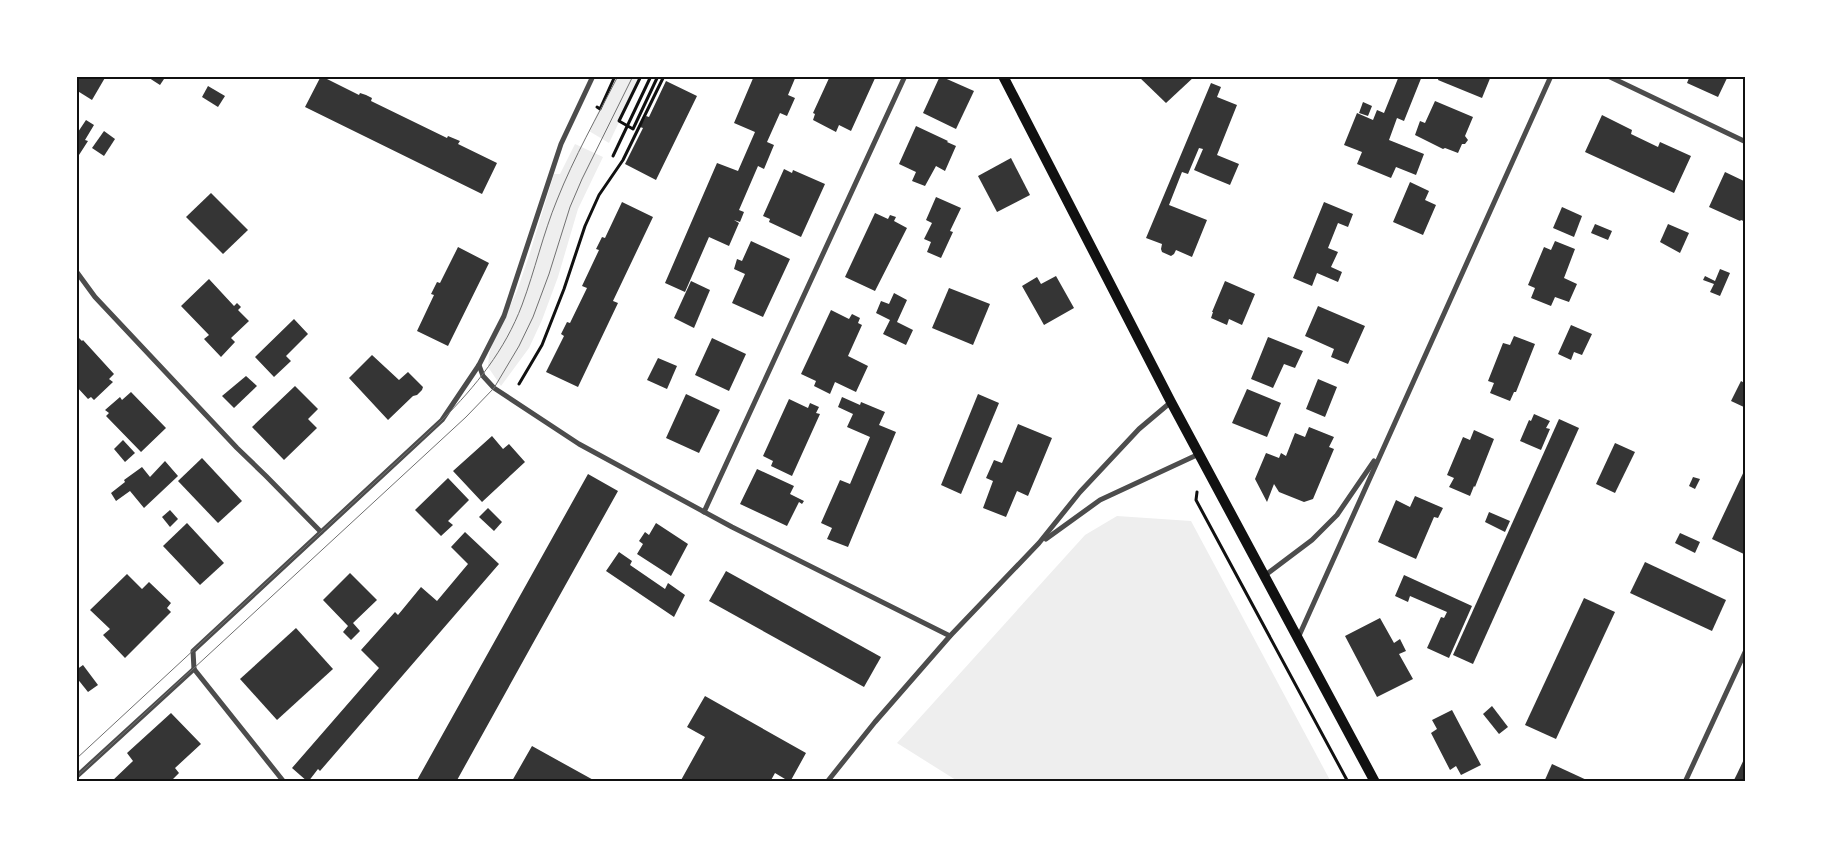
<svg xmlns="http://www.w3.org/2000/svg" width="1822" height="858" font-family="'Nunito Sans',sans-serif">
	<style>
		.green { fill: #eee }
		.building { fill: #353535 }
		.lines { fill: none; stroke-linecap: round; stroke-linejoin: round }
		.path { stroke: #111; stroke-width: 3 }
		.minor { stroke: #4c4c4c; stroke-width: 5 }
		.secondary { stroke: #111; stroke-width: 10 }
		.tram { stroke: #707070; stroke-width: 1 }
		.neatline { fill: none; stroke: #111; stroke-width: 2 }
	</style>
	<rect width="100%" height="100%" fill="#fff"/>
	<!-- green -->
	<g class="green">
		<path d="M615 76H641L609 143 589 131Z"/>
		<path d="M575 144 603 157 578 209 558 277 542 320 529 348 501 386 488 367 489 355 492 345 517 291 529 256 554 174H560Z"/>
		<path d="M1117 516 1191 521 1331 782H959L897 743 1085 535Z"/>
	</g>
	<!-- building -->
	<g class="building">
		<path d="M76 76H106L92 100 76 90Z"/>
		<path d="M146 76H166L160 85Z"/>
		<path d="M321 76 359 95 360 93 366 95 372 98 371 101 447 138 448 136 460 141 458 144 497 163 482 194 305 107Z"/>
		<path d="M754 76H796L788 95 795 98 787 116 780 113 767 142 774 145 764 169 758 166 739 210 744 212 740 222 734 220 739 223 729 246 709 237 685 292 665 283 717 163 738 171 755 132 734 123Z"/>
		<path d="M830 76H876L851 131 839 125 836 132 813 120 815 114 813 113Z"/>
		<path d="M940 76 974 91 956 129 923 113Z"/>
		<path d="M1138 76H1195L1166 103Z"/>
		<path d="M1399 76H1422L1404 121 1397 118 1389 140 1424 154 1416 175 1396 167 1391 178 1357 164 1362 152 1344 145 1357 113 1373 120 1377 110 1384 113Z"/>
		<path d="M1439 76H1491L1482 98 1438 80Z"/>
		<path d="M1685 76H1728L1718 97 1687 83 1689 78Z"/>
		<path d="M666 81 697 96 656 180 625 164 643 128 640 127 646 116 649 117Z"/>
		<path d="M1211 83 1221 87 1217 97 1237 105 1217 155 1239 164 1230 185 1208 176 1194 170 1203 149 1199 148 1188 174 1182 172 1169 205 1207 220 1192 257 1176 250 1174 254 1171 256 1162 252 1161 249 1162 244 1146 238Z"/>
		<path d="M208 86 225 96 218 107 202 97Z"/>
		<path d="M1435 101 1473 117 1465 136 1468 140 1465 144H1462L1458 153 1445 148 1443 149 1415 135 1420 121 1425 123Z"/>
		<path d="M1363 102 1372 106 1368 116 1359 113Z"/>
		<path d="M1602 115 1632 130 1631 134 1658 147 1660 142 1691 156 1674 193 1585 152Z"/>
		<path d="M86 120 94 125 85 140 88 141 79 155 76 154V135Z"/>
		<path d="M916 126 948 141 947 142 956 146 945 171 936 166 925 186 912 181 916 172 899 164Z"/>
		<path d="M104 131 115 139 104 156 92 148Z"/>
		<path d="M1011 158 1030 195 997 212 978 176Z"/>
		<path d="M784 169 792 173 793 170 825 184 801 237 769 222 770 219 763 216Z"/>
		<path d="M1725 172 1746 182V222L1741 220 1740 221 1709 207Z"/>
		<path d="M1410 182 1429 191 1425 200 1436 205 1423 235 1393 222Z"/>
		<path d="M211 193 248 230 223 254 186 217Z"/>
		<path d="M936 197 961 208 950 231 953 232 941 258 927 252 931 242 924 239 932 223 926 220Z"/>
		<path d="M622 202 653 217 613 301 618 303 578 387 546 372 564 336 561 334 567 322 570 323 587 288 582 286 599 250 596 249 602 237 605 238Z"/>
		<path d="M1324 202 1353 214 1348 227 1338 223 1328 248 1338 252 1331 267 1342 272 1338 282 1317 273 1312 286 1293 278Z"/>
		<path d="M1562 207 1582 216 1574 237 1553 228Z"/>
		<path d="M875 213 888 219 890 215 896 217 894 221 907 228 875 291 845 277Z"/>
		<path d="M1595 224 1612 231 1608 240 1591 233Z"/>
		<path d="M1668 224 1689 233 1680 253 1660 242Z"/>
		<path d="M751 241 790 259 763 317 732 303 745 274 734 269 737 259 742 261Z"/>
		<path d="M1555 241 1575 249 1564 278 1577 284 1569 302 1555 297 1551 306 1531 298 1535 288 1528 285 1544 247 1551 250Z"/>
		<path d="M458 247 489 263 448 346 417 331 434 295 431 294 437 282 440 283Z"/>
		<path d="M1720 269 1730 273 1720 296 1710 292 1714 284 1703 280 1705 276 1715 281Z"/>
		<path d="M1056 276 1074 308 1044 325 1022 286 1037 277 1041 284Z"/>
		<path d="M209 279 234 306 237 303 241 307 238 310 249 321 231 338 235 342 221 357 204 339 209 335 181 306Z"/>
		<path d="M691 281 710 290 694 328 674 318Z"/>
		<path d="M1225 281 1255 294 1242 325 1229 319 1227 325 1211 318 1213 312H1212Z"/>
		<path d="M949 288 990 304 973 345 932 328Z"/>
		<path d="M894 293 907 300 897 322 913 330 906 345 883 334 890 320 876 313 881 301 889 304Z"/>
		<path d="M1318 306 1365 326 1348 364 1331 357 1334 349 1305 336Z"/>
		<path d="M831 310 849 319 852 314 860 318 858 323 862 325 848 356 868 366 856 392 835 382 830 394 814 386 816 381 801 374Z"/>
		<path d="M294 319 308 334 286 356 291 361 274 377 255 357Z"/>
		<path d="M1571 325 1592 334 1582 355 1574 352 1571 360 1558 354Z"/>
		<path d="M1514 336 1535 344 1516 392H1514L1510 401 1490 393 1494 383 1488 381 1503 343 1510 345Z"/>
		<path d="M1268 337 1303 351 1295 368 1284 364 1273 388 1251 379Z"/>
		<path d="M79 338 82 341 83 340 114 374 109 379 113 382 94 400 91 397 88 399 76 386V341Z"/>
		<path d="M712 338 746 354 729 391 695 375Z"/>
		<path d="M372 355 399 380 408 372 423 387 422 390 417 395 413 396 388 420 349 378Z"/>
		<path d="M658 358 677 366 667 389 647 380Z"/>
		<path d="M246 376 257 386 234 408 222 396Z"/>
		<path d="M1318 379 1337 387 1325 417 1306 409Z"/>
		<path d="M1741 381 1746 384V408L1731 401Z"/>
		<path d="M295 386 318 409 308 419 317 428 284 460 252 427Z"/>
		<path d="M1247 389 1281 403 1267 437 1232 423Z"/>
		<path d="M131 392 166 428 141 452 106 416 109 413 105 410 120 397 122 400Z"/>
		<path d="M686 394 720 410 699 453 666 438Z"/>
		<path d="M978 394 999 403 961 494 941 485Z"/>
		<path d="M842 397 860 405 861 402 885 412 879 425 896 432 848 547 827 539 832 528 821 523 840 480 850 484 870 437 847 427 853 414 838 407Z"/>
		<path d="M789 399 808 408 810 403 819 407 816 413 820 414 792 476 771 466 773 461 763 456Z"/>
		<path d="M1534 414 1550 421 1546 428 1550 429 1541 450 1520 441 1529 420 1531 421Z"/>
		<path d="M1559 419 1579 428 1473 664 1453 655Z"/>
		<path d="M1018 424 1052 438 1028 496 1017 491 1006 517 983 508 993 481 986 478 994 460 1002 463Z"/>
		<path d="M1309 427 1334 437 1329 447 1334 449 1313 499 1304 502 1279 492 1274 484 1267 502 1255 479 1266 453 1279 458 1281 453 1286 456 1295 433 1305 437Z"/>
		<path d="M1474 430 1494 439 1475 487 1474 486 1470 496 1449 487 1454 478 1447 475 1463 437 1470 440Z"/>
		<path d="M492 436 503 449 509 444 525 462 482 502 453 471Z"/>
		<path d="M123 440 135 453 125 462 114 449Z"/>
		<path d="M1615 443 1635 452 1615 493 1596 484Z"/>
		<path d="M202 458 242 501 218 523 178 481Z"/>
		<path d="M165 461 178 476 144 508 130 491 116 501 111 493 125 482 124 480 142 467 150 477Z"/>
		<path d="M1746 467V555L1712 539Z"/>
		<path d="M757 469 794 486 790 494 804 501 802 504 799 502 787 526 740 504Z"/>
		<path d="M588 474 618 491 532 645 456 782H416Z"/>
		<path d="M1693 477 1700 479 1695 489 1689 486Z"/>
		<path d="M448 478 469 500 448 521 453 525 441 536 415 510Z"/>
		<path d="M1415 496 1443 508 1438 518 1434 517 1416 559 1378 542 1396 500 1410 507Z"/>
		<path d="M488 508 502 522 494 531 479 517Z"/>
		<path d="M170 510 178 519 170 527 162 517Z"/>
		<path d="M1489 512 1510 521 1505 532 1485 522Z"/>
		<path d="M187 523 224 563 200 585 163 546Z"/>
		<path d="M656 523 688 544 671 576 637 554 643 544 639 541 645 532 649 535Z"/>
		<path d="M465 532 499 564 320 771 318 769 308 782 292 768 379 668 361 650 395 612 398 615 421 587 437 601 468 564 451 547Z"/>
		<path d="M1680 533 1700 542 1695 553 1675 543Z"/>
		<path d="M619 552 632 561 630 565 665 589 668 583 685 595 674 617 606 571Z"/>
		<path d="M1645 562 1726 600 1712 631 1630 593Z"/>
		<path d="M726 571 881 657 864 687 709 601Z"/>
		<path d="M350 573 377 600 353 623 360 631 351 640 343 632 348 626 323 600Z"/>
		<path d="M127 574 142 589 149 582 171 603 167 608 171 612 125 658 103 635 110 629 90 610Z"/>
		<path d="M1404 575 1472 606 1449 658 1427 648 1441 617 1444 618 1447 612 1410 596 1408 602 1395 596Z"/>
		<path d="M1584 598 1615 612 1556 739 1525 725Z"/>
		<path d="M1380 618 1394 643 1400 639 1406 651 1399 654 1413 679 1377 697 1345 636Z"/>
		<path d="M296 628 333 669 277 720 240 679Z"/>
		<path d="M83 665 98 685 88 692 76 677V670Z"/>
		<path d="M705 696 806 753 790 782 775 773 770 782H680L705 737 687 727Z"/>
		<path d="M1492 706 1508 727 1499 734 1483 714Z"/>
		<path d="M1452 710 1481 765 1461 775 1456 766 1450 770 1431 733 1437 729 1432 720Z"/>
		<path d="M171 713 201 744 175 768 179 773 170 782H111L133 761 127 753Z"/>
		<path d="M532 746 559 761 597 782H513L512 781Z"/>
		<path d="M1746 755V782H1733L1737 774Z"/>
		<path d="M1552 764 1591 782H1544Z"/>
	</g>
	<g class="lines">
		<!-- path -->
		<g class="path">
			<path d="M641 76 619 121 633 129 658 76"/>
			<path d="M597 107 600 109 615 76"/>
			<path d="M613 156 651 76"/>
			<path d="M519 384 542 345 564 289 585 226 599 195 623 160 664 76"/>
			<path d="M1197 492 1196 500 1348 782"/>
		</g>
		<!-- minor -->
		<g class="minor">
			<path d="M1608 76 1746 142"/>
			<path d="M76 271 95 297 237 448 266 476 321 532"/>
			<path d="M479 365 483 376 494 388 579 444 732 527 950 636"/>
			<path d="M704 512 905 76"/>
			<path d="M1046 539 1100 500 1199 454"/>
			<path d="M1264 576 1312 540 1337 515 1374 461"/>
			<path d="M1298 638 1551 76"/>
			<path d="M76 777 194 669"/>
			<path d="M284 782 194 669 193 651 442 420 479 365 504 316 561 144 593 76"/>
			<path d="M827 782 875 722 950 636 1039 543 1080 492 1139 429 1171 402"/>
			<path d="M1685 782 1746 650"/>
		</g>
		<!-- secondary -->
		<path class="secondary" d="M1003 76 1171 402 1375 782"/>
		<!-- tram -->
		<g class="tram">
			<path d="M76 759 442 420C476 386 505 350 522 305 535 270 543 234 557 200 574 157 597 117 618 76"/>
			<path d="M76 777 466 417 494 388 519 346 533 317 549 274 570 207 582 179 633 76"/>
		</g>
	</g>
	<!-- border -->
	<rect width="1822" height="858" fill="none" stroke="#ffffff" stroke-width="155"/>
	<rect x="78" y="78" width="1666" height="702" class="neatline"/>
</svg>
